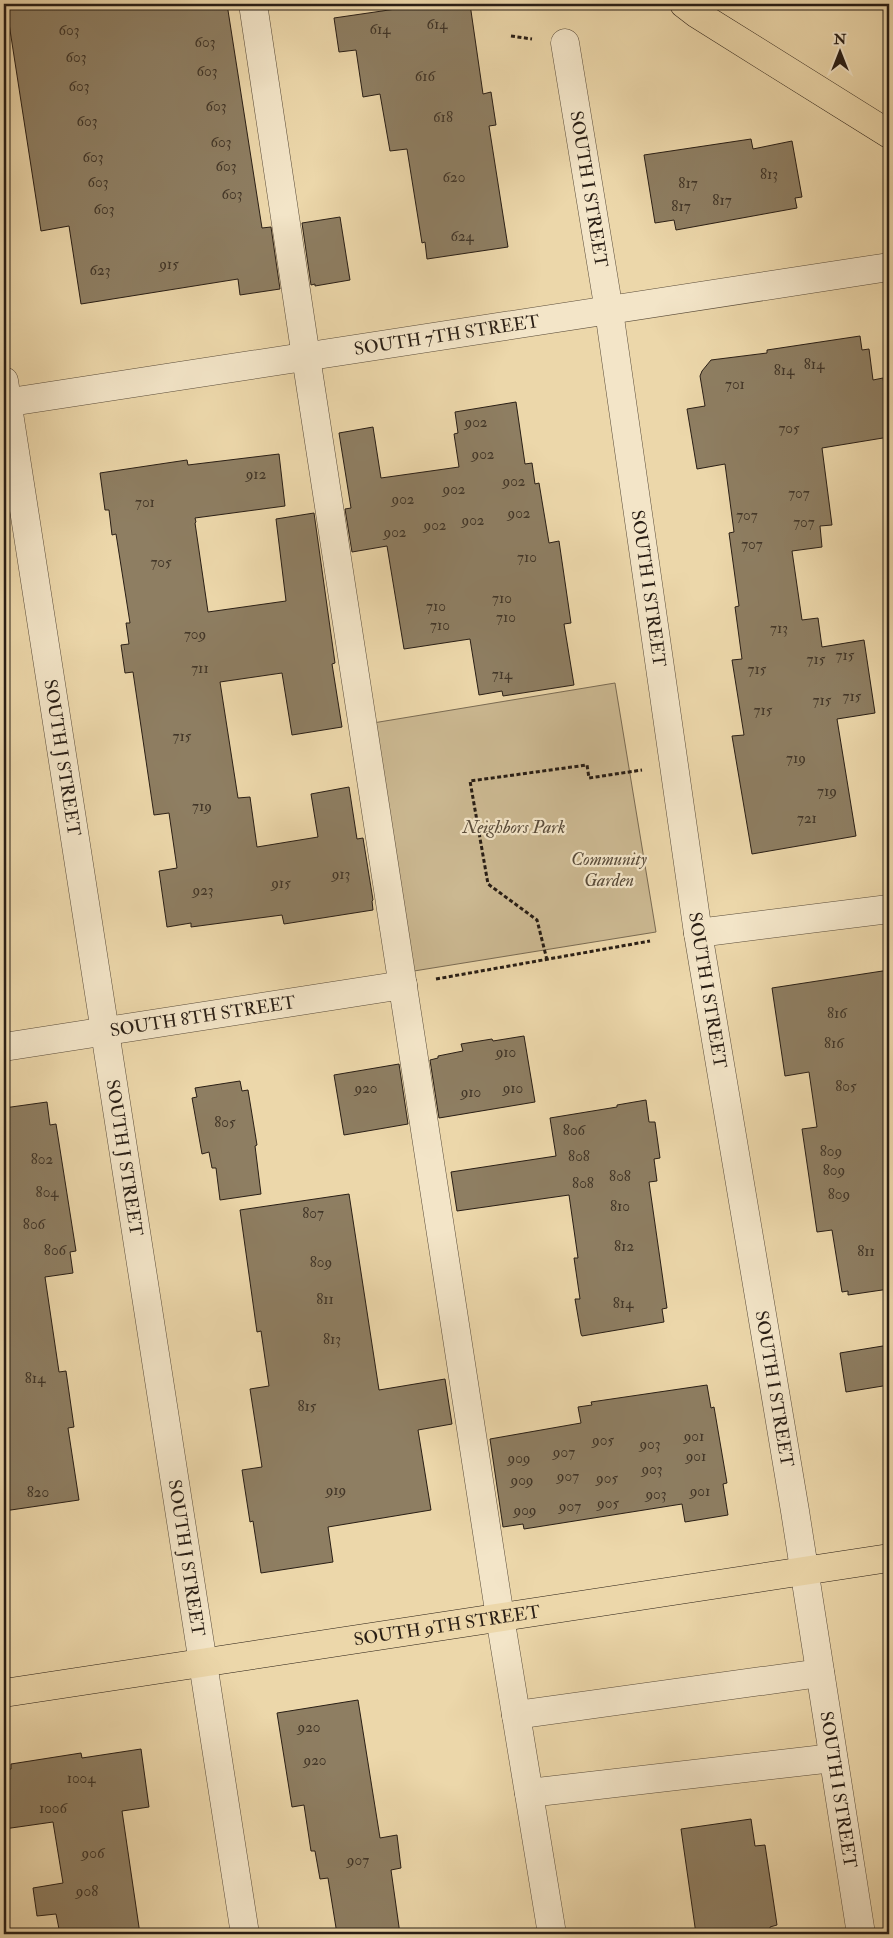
<svg xmlns="http://www.w3.org/2000/svg" width="893" height="1938" font-family="'IM FELL Double Pica',serif">
	<style>
		.green { fill: #cbb891; stroke: #7a6b53 }
		.building { fill: #8e7e62; stroke: #291e15 }
		.lines { fill: none; stroke-linecap: round; stroke-linejoin: round }
		.minor-casing { stroke: #5a4c3a; stroke-width: 29 }
		.major-casing { stroke: #291e15; stroke-width: 29 }
		.path { stroke: #291e15; stroke-width: 3; stroke-dasharray: 4 2.5; stroke-linecap: butt }
		.minor { stroke: #f3e5c8; stroke-width: 28 }
		.major { stroke: #ecd7aa; stroke-width: 28 }
		.labels { text-anchor: middle; dominant-baseline: central; stroke-width: 4.5; stroke-linejoin: round; paint-order: stroke }
		.number-label { font-size: 15px; fill: #423628 }
		.street-label { font-size: 18px; fill: #291e15; stroke: #f3e5c8 }
		.park-label { font-size: 18px; font-style: italic; fill: #5a4c3a; stroke: #f3e5c8 }
	</style>
	<rect width="100%" height="100%" fill="#ecd7aa"/>
	<filter id="stains"><feTurbulence type="fractalNoise" baseFrequency=".004" numOctaves="4"/><feColorMatrix values="0 0 0 0 .2 0 0 0 0 .09 0 0 0 0 .02 0 0 0 .5 -.17"/></filter>
	<radialGradient id="worn" r=".72"><stop offset=".6" stop-color="#630" stop-opacity="0"/><stop offset="1" stop-color="#630" stop-opacity=".3"/></radialGradient>
	<!-- green -->
	<path class="green" d="M615 683 656 932 414 971 373 723Z"/>
	<!-- building -->
	<g class="building">
		<path d="M6 4H227L262 228 271 227 280 289 240 295 238 279 81 304 69 226 41 231Z"/>
		<path d="M430 4H470L483 94 491 92 496 125 489 126 508 247 427 259 425 242 422 243 407 149 390 151 380 94 363 97 356 50 339 52 334 18Z"/>
		<path d="M751 139 753 149 792 141 802 197 795 198 797 208 676 230 674 220 655 223 644 155Z"/>
		<path d="M340 217 350 280 315 286V284L311 285 302 223Z"/>
		<path d="M860 336 862 350 869 349 873 380 883 378 889 419V437L822 448 832 525 820 526 822 547 792 551 802 620 818 618 822 647 864 640 875 713 837 719 856 836 752 854 732 736 744 735 732 660 742 659 735 607 739 606 729 533 734 532 725 464 697 469 687 409 705 406 700 376 702 371 711 360 767 353V350Z"/>
		<path d="M516 402 525 464 532 463 535 484 539 483 549 543 559 541 571 623 564 624 574 685 503 696 502 691 479 695 470 639 404 649 387 546 352 552 345 509 351 508 339 433 373 427 381 478 459 467 454 434 458 433 455 412Z"/>
		<path d="M279 454 285 506 195 518 196 522 195 523 208 612 286 601 276 519 314 513 335 663 332 664 342 727 292 735 282 673 220 682 238 798 250 797 257 847 318 837 311 794 349 787 357 839 363 838 373 900 372 901 373 910 284 924 282 915 191 927V923L167 927 159 871 177 868 169 813 154 815 133 672 125 673 121 645 129 644 126 623H130L116 534 112 535 109 510H105L100 473 187 460 188 465Z"/>
		<path d="M889 970V1289L848 1295V1291L842 1292 832 1230 817 1232 802 1129 817 1127 809 1072 785 1076 772 988Z"/>
		<path d="M524 1036 535 1102 439 1118 430 1060 438 1058V1056L463 1051 461 1044 492 1039 493 1041Z"/>
		<path d="M399 1064 408 1124 344 1135 334 1075Z"/>
		<path d="M240 1081 242 1091 248 1090 257 1145 255 1146 261 1194 220 1200 216 1168H212L209 1152 202 1154 192 1098 197 1097 195 1088Z"/>
		<path d="M646 1100 649 1122H655L660 1158 654 1159 657 1181 649 1182 667 1308 662 1309 664 1322 582 1336 581 1334 575 1299H580L574 1258H578L569 1195 457 1211 451 1172 556 1156 550 1118 617 1107V1105Z"/>
		<path d="M47 1102 50 1125 56 1124 76 1251 70 1252 73 1273 45 1277 59 1372 66 1371 74 1427 68 1428 79 1500 4 1511V1108Z"/>
		<path d="M349 1194 379 1390 445 1379 452 1424 418 1430 431 1510 328 1527 333 1562 261 1573 253 1521 250 1522 242 1470 262 1467 250 1389 269 1386 261 1331 257 1332 240 1210Z"/>
		<path d="M889 1345V1385L846 1392 840 1353Z"/>
		<path d="M707 1385 711 1408 714 1407 727 1483 723 1484 728 1515 685 1522 682 1504 524 1529 523 1524 503 1527 490 1439 581 1423 578 1407 592 1405 591 1402Z"/>
		<path d="M358 1700 380 1838 397 1835 401 1868 391 1870 400 1934H337L328 1878 320 1879 315 1851H311L304 1805 292 1807 277 1713Z"/>
		<path d="M141 1749 149 1807 122 1811 140 1934H60L56 1914 37 1916 33 1888 63 1883 53 1822 4 1829V1770L11 1769V1764L81 1753 82 1758Z"/>
		<path d="M751 1819 755 1846 765 1845 777 1925 770 1927V1930L746 1934H696L681 1829Z"/>
	</g>
	<g class="lines">
		<defs>
			<g id="minor">
				<path d="M253 4 306 357 500 1617 552 1934"/>
				<path id="s1" d="M565 43 609 311 698 933 795 1511 861 1934"/>
				<path id="s2" d="M4 381 245 1934"/>
				<path id="s3" d="M4 403 889 267"/>
				<path d="M698 933 889 909"/>
				<path id="s4" d="M4 1047 403 985"/>
				<path d="M516 1715 820 1673"/>
				<path d="M529 1793 833 1758"/>
			</g>
			<g id="major">
				<path d="M684 4 697 14 889 134"/>
				<path id="s5" d="M4 1693 889 1558"/>
			</g>
		</defs>
		<!-- minor casing -->
		<use href="#minor" class="minor-casing"/>
		<!-- major casing -->
		<use href="#major" class="major-casing"/>
		<!-- path -->
		<g class="path">
			<path d="M511 36 532 39"/>
			<path d="M547 960 537 920 488 884 470 781 587 765 589 778 642 770"/>
			<path d="M436 979 650 941"/>
		</g>
		<!-- minor -->
		<use href="#minor" class="minor"/>
		<!-- major -->
		<use href="#major" class="major"/>
	</g>
	<g class="labels">
		<!-- number labels -->
		<g class="number-label">
			<text x="437" y="24">614</text>
			<text x="380" y="29">614</text>
			<text x="69" y="30">603</text>
			<text x="205" y="42">603</text>
			<text x="76" y="57">603</text>
			<text x="207" y="71">603</text>
			<text x="425" y="76">616</text>
			<text x="79" y="86">603</text>
			<text x="216" y="106">603</text>
			<text x="443" y="117">618</text>
			<text x="87" y="121">603</text>
			<text x="221" y="142">603</text>
			<text x="93" y="157">603</text>
			<text x="226" y="166">603</text>
			<text x="769" y="174">813</text>
			<text x="454" y="177">620</text>
			<text x="98" y="182">603</text>
			<text x="688" y="183">817</text>
			<text x="232" y="194">603</text>
			<text x="722" y="200">817</text>
			<text x="681" y="206">817</text>
			<text x="104" y="209">603</text>
			<text x="462" y="236">624</text>
			<text x="169" y="264">915</text>
			<text x="100" y="270">623</text>
			<text x="814" y="364">814</text>
			<text x="784" y="370">814</text>
			<text x="735" y="384">701</text>
			<text x="476" y="422">902</text>
			<text x="789" y="428">705</text>
			<text x="483" y="454">902</text>
			<text x="256" y="474">912</text>
			<text x="514" y="481">902</text>
			<text x="454" y="489">902</text>
			<text x="799" y="493">707</text>
			<text x="403" y="499">902</text>
			<text x="145" y="502">701</text>
			<text x="519" y="513">902</text>
			<text x="747" y="515">707</text>
			<text x="473" y="520">902</text>
			<text x="804" y="522">707</text>
			<text x="435" y="525">902</text>
			<text x="395" y="532">902</text>
			<text x="752" y="544">707</text>
			<text x="527" y="557">710</text>
			<text x="161" y="562">705</text>
			<text x="502" y="598">710</text>
			<text x="436" y="606">710</text>
			<text x="506" y="617">710</text>
			<text x="440" y="625">710</text>
			<text x="779" y="628">713</text>
			<text x="195" y="634">709</text>
			<text x="845" y="655">715</text>
			<text x="816" y="659">715</text>
			<text x="200" y="668">711</text>
			<text x="757" y="669">715</text>
			<text x="502" y="674">714</text>
			<text x="852" y="696">715</text>
			<text x="822" y="700">715</text>
			<text x="763" y="710">715</text>
			<text x="182" y="736">715</text>
			<text x="796" y="758">719</text>
			<text x="827" y="791">719</text>
			<text x="202" y="806">719</text>
			<text x="807" y="818">721</text>
			<text x="341" y="874">913</text>
			<text x="281" y="883">915</text>
			<text x="203" y="890">923</text>
			<text x="837" y="1013">816</text>
			<text x="834" y="1043">816</text>
			<text x="506" y="1052">910</text>
			<text x="846" y="1086">805</text>
			<text x="366" y="1088">920</text>
			<text x="513" y="1088">910</text>
			<text x="471" y="1092">910</text>
			<text x="225" y="1122">805</text>
			<text x="574" y="1130">806</text>
			<text x="831" y="1151">809</text>
			<text x="579" y="1156">808</text>
			<text x="42" y="1159">802</text>
			<text x="834" y="1170">809</text>
			<text x="620" y="1176">808</text>
			<text x="583" y="1183">808</text>
			<text x="47" y="1192">804</text>
			<text x="839" y="1194">809</text>
			<text x="620" y="1206">810</text>
			<text x="313" y="1213">807</text>
			<text x="34" y="1224">806</text>
			<text x="624" y="1246">812</text>
			<text x="55" y="1250">806</text>
			<text x="866" y="1251">811</text>
			<text x="321" y="1262">809</text>
			<text x="325" y="1299">811</text>
			<text x="623" y="1303">814</text>
			<text x="332" y="1339">813</text>
			<text x="35" y="1378">814</text>
			<text x="307" y="1406">815</text>
			<text x="694" y="1436">901</text>
			<text x="603" y="1440">905</text>
			<text x="650" y="1444">903</text>
			<text x="564" y="1452">907</text>
			<text x="696" y="1456">901</text>
			<text x="519" y="1458">909</text>
			<text x="652" y="1469">903</text>
			<text x="568" y="1476">907</text>
			<text x="607" y="1478">905</text>
			<text x="522" y="1480">909</text>
			<text x="336" y="1490">919</text>
			<text x="700" y="1491">901</text>
			<text x="38" y="1492">820</text>
			<text x="656" y="1494">903</text>
			<text x="608" y="1503">905</text>
			<text x="570" y="1506">907</text>
			<text x="525" y="1510">909</text>
			<text x="309" y="1727">920</text>
			<text x="315" y="1760">920</text>
			<text x="81" y="1778">1004</text>
			<text x="53" y="1808">1006</text>
			<text x="93" y="1853">906</text>
			<text x="358" y="1860">907</text>
			<text x="87" y="1891">908</text>
		</g>
		<!-- street labels -->
		<g class="street-label">
			<text stroke="none"><textPath href="#s1" startOffset="148">SOUTH I STREET</textPath></text>
			<text stroke="none"><textPath href="#s3" startOffset="448">SOUTH 7TH STREET</textPath></text>
			<text stroke="none"><textPath href="#s1" startOffset="552">SOUTH I STREET</textPath></text>
			<text stroke="none"><textPath href="#s2" startOffset="381">SOUTH J STREET</textPath></text>
			<text stroke="none"><textPath href="#s1" startOffset="958">SOUTH I STREET</textPath></text>
			<text stroke="none"><textPath href="#s4" startOffset="201">SOUTH 8TH STREET</textPath></text>
			<text stroke="none"><textPath href="#s2" startOffset="786">SOUTH J STREET</textPath></text>
			<text stroke="none"><textPath href="#s1" startOffset="1362">SOUTH I STREET</textPath></text>
			<text stroke="none"><textPath href="#s2" startOffset="1191">SOUTH J STREET</textPath></text>
			<text stroke="none"><textPath href="#s5" startOffset="448">SOUTH 9TH STREET</textPath></text>
			<text stroke="none"><textPath href="#s1" startOffset="1768">SOUTH I STREET</textPath></text>
		</g>
		<!-- park labels -->
		<g class="park-label">
			<text x="514" y="827">Neighbors Park</text>
			<text x="609" y="859">Community<tspan x="609" dy="21">Garden</tspan></text>
		</g>
	</g>
	<!-- margin -->
	<rect width="893" height="1938" fill="none" stroke="#ecd7aa" stroke-width="20"/>
	<rect x="5" y="5" width="883" height="1928" fill="none" stroke="#291e15" stroke-width="2.5"/>
	<rect x="10" y="10" width="873" height="1918" fill="none" stroke="#291e15"/>
	<!-- north arrow -->
	<g transform="translate(840 52)" stroke="#f3e5c8" stroke-width="4" paint-order="stroke">
	<path d="M0-4L9 19L0 12L-9 19Z" fill="#291e15"/>
	<text y="-8" font-size="14" font-weight="bold" text-anchor="middle" fill="#291e15">N</text>
	</g>
	<rect width="100%" height="100%" filter="url(#stains)"/>
	<rect width="100%" height="100%" fill="url(#worn)"/>
</svg>
